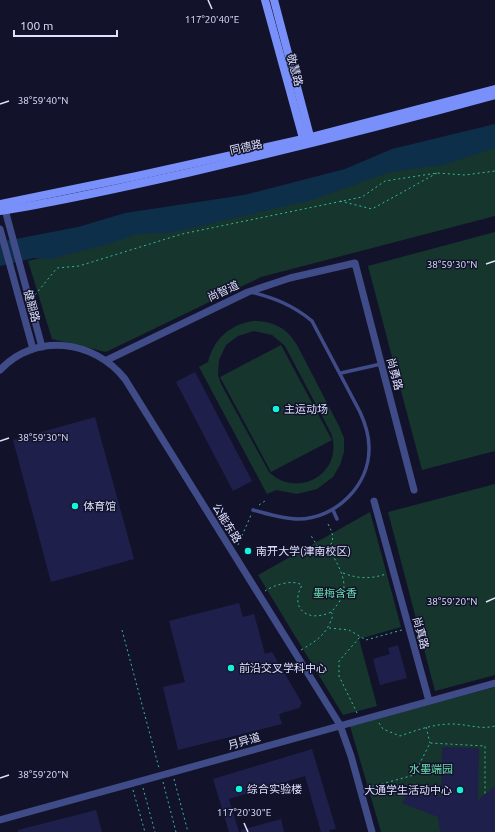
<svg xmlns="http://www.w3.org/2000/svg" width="495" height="832" font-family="Ubuntu,'Noto Sans SC',sans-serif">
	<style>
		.green { fill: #16352d; fill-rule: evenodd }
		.water { fill: #0e2f49 }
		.building { fill: #1f1f4b }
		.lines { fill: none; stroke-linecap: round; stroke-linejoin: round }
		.path { stroke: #36b996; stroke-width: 1; stroke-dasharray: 2 3; stroke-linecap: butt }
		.lane { stroke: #404c88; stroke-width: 3.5 }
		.street { stroke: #404c88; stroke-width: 7 }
		.secondary { stroke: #7990fa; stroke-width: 8 }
		.ticks { fill: none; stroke: #dee1fe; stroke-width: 1.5 }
		.poi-dot { fill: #12f5dc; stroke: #12132b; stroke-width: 1.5 }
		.labels { text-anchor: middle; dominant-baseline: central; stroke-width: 3; stroke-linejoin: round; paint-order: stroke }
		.street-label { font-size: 11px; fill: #dee1fe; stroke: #12132b }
		.poi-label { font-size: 11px; fill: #dee1fe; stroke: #12132b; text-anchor: start }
		.park-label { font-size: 11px; fill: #6bdda8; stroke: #12132b }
		.ticks-label { font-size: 10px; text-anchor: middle; fill: #dee1fe; stroke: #12132b; stroke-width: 3; stroke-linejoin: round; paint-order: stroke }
	</style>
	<rect width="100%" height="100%" fill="#12132b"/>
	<!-- green -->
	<g class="green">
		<path d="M495 144V216L261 277 106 352 52 339 28 261Z"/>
		<path d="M495 232V451L422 470 368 266Z"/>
		<path d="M253 321C273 321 287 328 297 345L339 426 344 438V452L340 465 333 477 317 489 297 494 276 490 267 494 199 367 208 362C214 339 229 325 253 321ZM254 331 272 335 285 346 331 433C345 473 298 500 269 472L221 384 218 375 219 360 226 345 238 336Z"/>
		<path d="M281 345 332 440 271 472 220 377Z"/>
		<path d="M495 484V675L435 691 388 512Z"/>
		<path d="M370 512 401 627 359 639 377 706 343 715 258 575Z"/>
		<path d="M495 687V832H381L350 726Z"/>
	</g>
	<!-- water -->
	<path class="water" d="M495 124V148L443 165 390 172 312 200 170 233 137 234 109 244 50 259 34 258 0 266V242L78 227 125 213 244 195 345 169 392 149Z"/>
	<!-- building -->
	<g class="building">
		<path d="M195 372 252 481 233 491 176 382Z"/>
		<path d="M95 417 134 559 51 582 13 440Z"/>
		<path d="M239 603 243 617 254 614 265 654 272 652 302 703 299 708 279 714 282 724 178 750 163 687 185 682 169 621Z"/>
		<path d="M398 645 407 678 380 685 373 659 390 654 388 648Z"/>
		<path d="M442 747 479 748 478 800 495 786V832H440L438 817 402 803 410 784 441 797Z"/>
		<path d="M312 749 336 829 329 830 330 832H321L305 776 229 799 239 832H229L213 779Z"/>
		<path d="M96 810 102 832H18V830Z"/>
		<path d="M281 819 284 832H241V830Z"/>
	</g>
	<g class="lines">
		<!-- path -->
		<g class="path">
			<path d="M340 201 372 209 437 173"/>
			<path d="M35 295 57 268 79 266 182 234 362 197 385 181 437 173 465 175 495 171"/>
			<path d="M259 505 265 501"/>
			<path d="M328 524C333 534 335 538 329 548"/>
			<path d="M238 545 251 515"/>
			<path d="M343 573C358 579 371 579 386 574"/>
			<path d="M265 591C274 585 292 579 302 585 289 609 308 623 331 612"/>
			<path d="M329 628 349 630 366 640 402 630"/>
			<path d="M122 630 159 768"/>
			<path d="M301 650C318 640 327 634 333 615L331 612C354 589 342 573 329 548L318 547 310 534"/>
			<path d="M357 713 339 676V661L360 637"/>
			<path d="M379 723 383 729 400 736C417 730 433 724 452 724 467 724 480 730 495 726"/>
			<path d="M426 727 430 743"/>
			<path d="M174 779 188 832"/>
			<path d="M163 782 176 832"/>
			<path d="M143 788 155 832"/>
			<path d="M367 788 414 775 430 743 485 746V794"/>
			<path d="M133 790 145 832"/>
		</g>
		<!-- lane -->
		<g class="lane">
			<path d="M251 292C274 298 293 305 312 321L360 412C365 423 369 434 369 447 370 485 336 519 298 519 283 519 268 514 253 510"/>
			<path d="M341 373 381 364"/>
			<path d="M333 510 337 519"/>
		</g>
		<!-- street -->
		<g class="street">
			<path d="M4 206 42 347"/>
			<path d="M0 229 33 349"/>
			<path d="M107 360 248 292 290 278 355 263 414 490"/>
			<path d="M0 370C36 332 94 340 125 379L340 725 351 756 372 832"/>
			<path d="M374 501 429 701"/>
			<path d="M0 820 495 683"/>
		</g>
		<!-- secondary -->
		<g class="secondary">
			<path d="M265 0 304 142"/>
			<path d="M274 0 311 140"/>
			<path d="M0 204 137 176 303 139 495 89"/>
			<path d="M0 211C63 201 125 187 187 173 290 149 393 123 495 95"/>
		</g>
	</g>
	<!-- ticks -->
	<path class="ticks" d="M208 0 212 9M0 104 9 101M486 264 495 261M0 441 9 438M486 602 495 598M0 778 9 775M244 823 248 832"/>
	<!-- markers -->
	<g class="poi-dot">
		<circle cx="276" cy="409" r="4"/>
		<circle cx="75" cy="506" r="4"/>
		<circle cx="248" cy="551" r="4"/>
		<circle cx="231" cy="668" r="4"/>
		<circle cx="239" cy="789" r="4"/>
		<circle cx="460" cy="790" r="4"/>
	</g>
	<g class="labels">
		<!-- street labels -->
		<g class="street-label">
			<text transform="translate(295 70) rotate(75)">敬慧路</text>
			<text transform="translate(246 147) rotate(-13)">同德路</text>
			<text transform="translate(223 291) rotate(-25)">尚智道</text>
			<text transform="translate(32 306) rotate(75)">健翮路</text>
			<text transform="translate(395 374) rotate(75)">尚勇路</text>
			<text transform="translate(227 523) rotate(58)">公能东路</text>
			<text transform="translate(421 633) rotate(75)">尚真路</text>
			<text transform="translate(244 741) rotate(-16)">月异道</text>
		</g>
		<!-- poi labels -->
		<g class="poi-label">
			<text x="284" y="409">主运动场</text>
			<text x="83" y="506">体育馆</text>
			<text x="256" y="551">南开大学(津南校区)</text>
			<text x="239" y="668">前沿交叉学科中心</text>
			<text x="247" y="789">综合实验楼</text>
			<text x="452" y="790" text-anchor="end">大通学生活动中心</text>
		</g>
		<!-- park labels -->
		<g class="park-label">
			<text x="335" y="593">墨梅含香</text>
			<text x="431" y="769">水墨端园</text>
		</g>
	</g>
	<g class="ticks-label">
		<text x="212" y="23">117°20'40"E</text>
		<text x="43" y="104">38°59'40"N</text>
		<text x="452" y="268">38°59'30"N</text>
		<text x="43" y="441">38°59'30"N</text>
		<text x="452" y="605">38°59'20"N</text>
		<text x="43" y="778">38°59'20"N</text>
		<text x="244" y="816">117°20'30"E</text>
	</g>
	<!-- scale -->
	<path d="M14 30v6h103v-6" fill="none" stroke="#dee1fe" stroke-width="2"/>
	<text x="20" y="30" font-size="12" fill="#dee1fe" stroke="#12132b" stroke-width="3" paint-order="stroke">100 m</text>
</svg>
